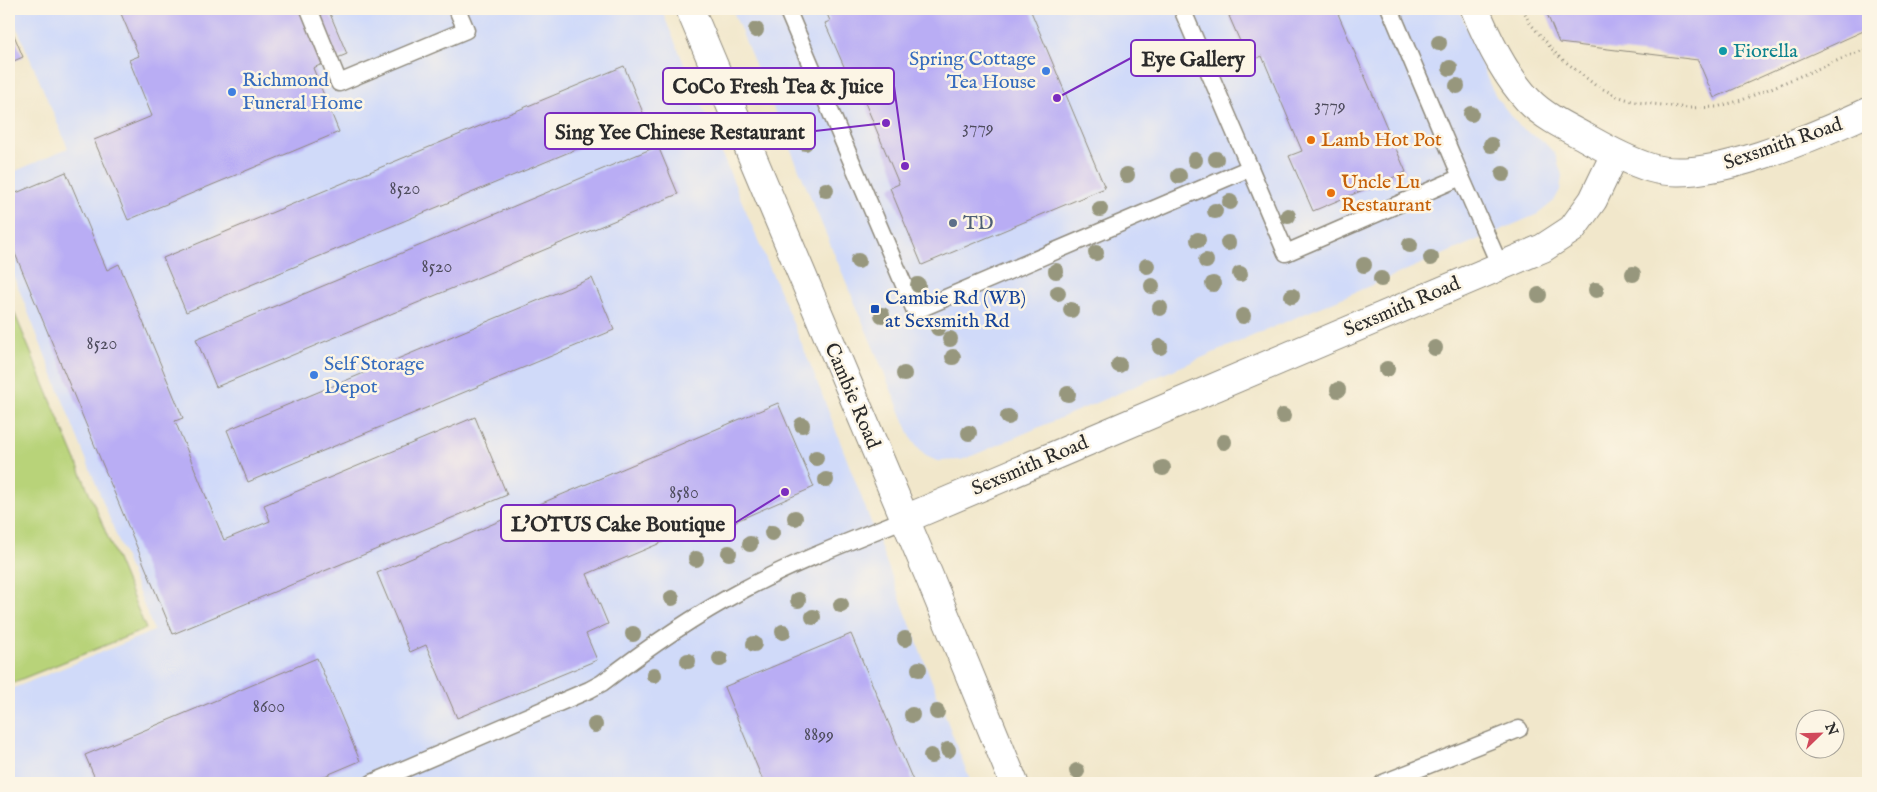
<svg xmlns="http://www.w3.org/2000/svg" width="1877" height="792" font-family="'IM FELL English',serif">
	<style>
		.built { fill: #d0daf9 }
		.green { fill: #b8d379; stroke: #727f52 }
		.building { fill: #b9adf4 }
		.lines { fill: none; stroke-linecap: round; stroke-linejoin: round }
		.lane-casing { stroke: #8e897b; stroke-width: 19 }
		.street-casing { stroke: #8e897b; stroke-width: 30 }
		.secondary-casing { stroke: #8e897b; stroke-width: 30 }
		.path { stroke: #8e897b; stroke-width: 3; stroke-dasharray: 1 4; stroke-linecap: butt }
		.lane { stroke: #fff; stroke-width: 16 }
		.street { stroke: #fff; stroke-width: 28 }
		.secondary { stroke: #fff; stroke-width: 28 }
		.tree { fill: #97977d }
		.culture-dot { fill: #0f9aa8; stroke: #fcf5e5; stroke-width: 2 }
		.shop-dot { fill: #3f7fe0; stroke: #fcf5e5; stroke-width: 2 }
		.food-dot { fill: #e8710a; stroke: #fcf5e5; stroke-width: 2 }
		.service-dot { fill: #5c6f8a; stroke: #fcf5e5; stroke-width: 2 }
		.transit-dot { fill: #1a4fb4; stroke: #fcf5e5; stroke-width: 2 }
		.labels { text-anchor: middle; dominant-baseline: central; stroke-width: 5; stroke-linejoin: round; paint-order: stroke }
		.number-label { font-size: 18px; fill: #4e4c5d }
		.culture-label { font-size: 20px; fill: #0d838f; stroke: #fcf5e5; text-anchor: start }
		.shop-label { font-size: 20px; fill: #366cbe; stroke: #fcf5e5; text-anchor: start }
		.food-label { font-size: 20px; fill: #c56008; stroke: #fcf5e5; text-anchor: start }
		.street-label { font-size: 20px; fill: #2b2b2b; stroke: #fcf5e5 }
		.service-label { font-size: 20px; fill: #4e5e75; stroke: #fcf5e5; text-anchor: start }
		.transit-label { font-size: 20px; fill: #164399; stroke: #fcf5e5; text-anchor: start }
		.leader { fill: none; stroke: #7b2cbf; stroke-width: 2 }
		.callout-dot { fill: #7b2cbf; stroke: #fcf5e5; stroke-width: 2 }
		.callout { fill: #fcf5e5; stroke: #7b2cbf; stroke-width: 2 }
		.callout-label { font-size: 21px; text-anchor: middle; font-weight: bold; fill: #2b2b2b }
	</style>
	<rect width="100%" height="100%" fill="#fcf5e5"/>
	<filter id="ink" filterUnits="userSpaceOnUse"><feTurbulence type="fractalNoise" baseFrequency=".02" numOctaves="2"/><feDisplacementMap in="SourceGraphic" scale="10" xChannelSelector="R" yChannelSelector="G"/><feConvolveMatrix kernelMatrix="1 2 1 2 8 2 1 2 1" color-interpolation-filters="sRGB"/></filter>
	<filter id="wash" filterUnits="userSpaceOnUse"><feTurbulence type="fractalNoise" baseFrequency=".0096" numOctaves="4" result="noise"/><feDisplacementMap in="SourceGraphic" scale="20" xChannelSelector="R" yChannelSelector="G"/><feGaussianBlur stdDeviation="1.12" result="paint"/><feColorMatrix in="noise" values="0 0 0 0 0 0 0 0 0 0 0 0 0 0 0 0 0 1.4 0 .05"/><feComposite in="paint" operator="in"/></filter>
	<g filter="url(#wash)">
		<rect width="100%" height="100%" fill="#f1e7cb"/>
		<!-- built -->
		<g class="built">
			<path d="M9 9H661L813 371 971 783H9V690L154 631 9 264V174L68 148Z"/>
			<path d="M732 9H1459L1490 85 1497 98 1520 127 1544 142 1555 154 1562 175 1560 190 1554 201 1538 214 974 455 961 460 937 461 926 456 912 440Z"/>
		</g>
		<!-- green -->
		<path class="green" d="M9 300 146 629 9 684Z"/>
		<g id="blocks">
			<!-- building -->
			<g class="building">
				<path d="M119 9H328L347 54 313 68 339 132 128 220 94 140 152 116 129 60 139 56Z"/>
				<path d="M825 9H1030L1105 188 922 265 890 188 899 184 851 69 846 71 825 23 830 21Z"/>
				<path d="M1241 9H1336L1406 172 1313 211 1289 156 1302 151 1262 56 1249 62 1229 16 1242 10Z"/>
				<path d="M1545 9H1868V29L1714 98 1698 60 1559 43Z"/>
				<path d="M9 23 23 57 9 63Z"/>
				<path d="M624 66 646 120 186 312 163 258Z"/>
				<path d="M658 146 678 194 216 387 196 339Z"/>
				<path d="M66 172 107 270 119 264 183 418 175 421 224 540 270 521 264 505 475 417 507 495 173 634 9 239V196Z"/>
				<path d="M592 278 614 330 248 482 227 430Z"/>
				<path d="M778 403 814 487 718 529 715 520 587 574 608 624 586 634 597 660 457 718 426 645 410 652 377 573Z"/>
				<path d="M851 634 914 783H764L724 687Z"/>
				<path d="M317 658 360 761 308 783H97L85 755Z"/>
			</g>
		</g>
	</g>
	<g filter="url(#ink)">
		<use href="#blocks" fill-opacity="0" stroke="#8e897b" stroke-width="1"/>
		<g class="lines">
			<defs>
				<g id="lane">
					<path d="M309 9 339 83 466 30 457 9"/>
					<path d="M787 9 915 311 1250 168 1182 9"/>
					<path d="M1250 168 1286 253 1461 177 1390 9"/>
					<path d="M1461 177 1500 266"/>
					<path d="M372 783 589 690 602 683C646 649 692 617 741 591 793 563 850 541 905 519"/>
					<path d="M1383 783 1519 729"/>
				</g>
				<g id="street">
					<path d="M1475 9C1488 41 1504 74 1528 100 1543 116 1566 127 1585 137 1606 149 1628 161 1651 168 1707 185 1815 136 1868 112"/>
					<path d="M905 519 1543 248 1572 229 1593 200 1615 154"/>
				</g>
				<path id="secondary" d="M690 9 929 576 1014 783"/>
			</defs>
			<!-- lane casing -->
			<use href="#lane" class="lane-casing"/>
			<!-- street casing -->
			<use href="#street" class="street-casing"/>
			<!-- secondary casing -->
			<use href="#secondary" class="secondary-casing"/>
			<!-- path -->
			<path class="path" d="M1523 9 1529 22 1557 55 1595 85 1617 96 1635 102 1688 108 1717 107 1742 100 1868 48"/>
			<!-- lane -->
			<use href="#lane" class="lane"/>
			<!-- street -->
			<use href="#street" class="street"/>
			<!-- secondary -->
			<use href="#secondary" class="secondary"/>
		</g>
		<!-- trees -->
		<g class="tree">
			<circle cx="756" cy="30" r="8"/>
			<circle cx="1439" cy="43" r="8"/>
			<circle cx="1450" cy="68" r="8"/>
			<circle cx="1457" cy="86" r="8"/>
			<circle cx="1471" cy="114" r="8"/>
			<circle cx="805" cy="143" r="8"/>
			<circle cx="1491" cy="145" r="8"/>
			<circle cx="1216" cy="159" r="8"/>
			<circle cx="1195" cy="160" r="8"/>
			<circle cx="1503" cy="174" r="8"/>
			<circle cx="1127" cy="175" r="8"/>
			<circle cx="1179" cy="176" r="8"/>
			<circle cx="826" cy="190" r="8"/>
			<circle cx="1230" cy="202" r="8"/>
			<circle cx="1100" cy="209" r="8"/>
			<circle cx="1215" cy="211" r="8"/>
			<circle cx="1288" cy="216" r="8"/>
			<circle cx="1198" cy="240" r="8"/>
			<circle cx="1228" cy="243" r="8"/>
			<circle cx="1410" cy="245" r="8"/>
			<circle cx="1096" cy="253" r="8"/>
			<circle cx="1431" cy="258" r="8"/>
			<circle cx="858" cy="261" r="8"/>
			<circle cx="1206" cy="261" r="8"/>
			<circle cx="1364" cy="265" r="8"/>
			<circle cx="1147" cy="266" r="8"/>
			<circle cx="1056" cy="271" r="8"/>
			<circle cx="1240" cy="274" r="8"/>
			<circle cx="1633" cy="274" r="8"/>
			<circle cx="1381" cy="279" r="8"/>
			<circle cx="1213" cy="284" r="8"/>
			<circle cx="918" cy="285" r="8"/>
			<circle cx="1152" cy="286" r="8"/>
			<circle cx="1596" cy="290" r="8"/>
			<circle cx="1058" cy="293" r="8"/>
			<circle cx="1539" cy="295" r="8"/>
			<circle cx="1292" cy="296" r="8"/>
			<circle cx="1160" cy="308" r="8"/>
			<circle cx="1071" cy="310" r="8"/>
			<circle cx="882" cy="315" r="8"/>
			<circle cx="1243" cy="316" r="8"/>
			<circle cx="938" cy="328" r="8"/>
			<circle cx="950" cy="339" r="8"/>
			<circle cx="1160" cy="347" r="8"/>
			<circle cx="1435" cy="348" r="8"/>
			<circle cx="953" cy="357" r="8"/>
			<circle cx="1119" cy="365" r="8"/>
			<circle cx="1387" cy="369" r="8"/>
			<circle cx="904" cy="374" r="8"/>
			<circle cx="1338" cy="390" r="8"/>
			<circle cx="1068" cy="394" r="8"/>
			<circle cx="1283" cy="416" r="8"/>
			<circle cx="1008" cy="417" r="8"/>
			<circle cx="802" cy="425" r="8"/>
			<circle cx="969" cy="433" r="8"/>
			<circle cx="1224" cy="442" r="8"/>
			<circle cx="816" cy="458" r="8"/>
			<circle cx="1163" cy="468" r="8"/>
			<circle cx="826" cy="480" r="8"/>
			<circle cx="795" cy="518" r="8"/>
			<circle cx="772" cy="533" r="8"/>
			<circle cx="750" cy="544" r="8"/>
			<circle cx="729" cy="553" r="8"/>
			<circle cx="696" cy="559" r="8"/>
			<circle cx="672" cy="598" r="8"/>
			<circle cx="798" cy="600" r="8"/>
			<circle cx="841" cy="605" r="8"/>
			<circle cx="813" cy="617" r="8"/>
			<circle cx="783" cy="632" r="8"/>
			<circle cx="633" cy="634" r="8"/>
			<circle cx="905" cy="639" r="8"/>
			<circle cx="754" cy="644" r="8"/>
			<circle cx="720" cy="659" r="8"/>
			<circle cx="688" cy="661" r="8"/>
			<circle cx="919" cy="669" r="8"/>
			<circle cx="654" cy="675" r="8"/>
			<circle cx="937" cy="712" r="8"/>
			<circle cx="912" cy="715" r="8"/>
			<circle cx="595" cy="725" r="8"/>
			<circle cx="948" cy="750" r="8"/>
			<circle cx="931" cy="756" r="8"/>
			<circle cx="1077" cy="771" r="8"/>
		</g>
	</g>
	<!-- markers -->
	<circle class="culture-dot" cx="1723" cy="51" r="5"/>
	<g class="shop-dot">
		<circle cx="1046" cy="71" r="5"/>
		<circle cx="232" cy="92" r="5"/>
		<circle cx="314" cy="375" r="5"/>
	</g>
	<g class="food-dot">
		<circle cx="1311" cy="140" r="5"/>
		<circle cx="1331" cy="193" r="5"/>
	</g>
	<circle class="service-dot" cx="953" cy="223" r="5"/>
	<rect class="transit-dot" x="870" y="304" width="10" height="10" rx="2.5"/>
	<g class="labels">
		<!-- number labels -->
		<g class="number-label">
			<text x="1330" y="106">3779</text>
			<text x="978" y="128">3779</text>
			<text x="405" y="189">8520</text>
			<text x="437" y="267">8520</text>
			<text x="102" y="344">8520</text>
			<text x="684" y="493">8580</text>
			<text x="269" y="707">8600</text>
			<text x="819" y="735">8899</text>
		</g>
		<!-- culture labels -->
		<g class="culture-label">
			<text x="1733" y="51">Fiorella</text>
		</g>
		<!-- shop labels -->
		<g class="shop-label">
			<text x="1036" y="59" text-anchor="end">Spring Cottage<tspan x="1036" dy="23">Tea House</tspan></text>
			<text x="242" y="80">Richmond<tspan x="242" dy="23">Funeral Home</tspan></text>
			<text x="324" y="364">Self Storage<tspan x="324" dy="23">Depot</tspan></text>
		</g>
		<!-- food labels -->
		<g class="food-label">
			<text x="1321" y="140">Lamb Hot Pot</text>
			<text x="1341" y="182">Uncle Lu<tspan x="1341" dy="23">Restaurant</tspan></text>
		</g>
		<!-- street labels -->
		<g class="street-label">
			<text transform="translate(1783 144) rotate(-19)">Sexsmith Road</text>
			<text transform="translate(1402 307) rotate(-23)">Sexsmith Road</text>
			<text transform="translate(852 396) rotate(67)">Cambie Road</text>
			<text transform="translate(1030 466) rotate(-23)">Sexsmith Road</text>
		</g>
		<!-- service labels -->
		<g class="service-label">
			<text x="963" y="223">TD</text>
		</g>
		<!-- transit labels -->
		<g class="transit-label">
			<text x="885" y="298">Cambie Rd (WB)<tspan x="885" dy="23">at Sexsmith Rd</tspan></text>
		</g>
	</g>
	<!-- callouts -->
	<path class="leader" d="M1057 98L1131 58M905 166L894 86M886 123L815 131M785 492L735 523"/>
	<g class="callout-dot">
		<circle cx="1057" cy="98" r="5"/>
		<circle cx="905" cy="166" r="5"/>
		<circle cx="886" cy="123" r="5"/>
		<circle cx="785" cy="492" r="5"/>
	</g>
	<g class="callout">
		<rect x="1131" y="40" width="124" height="36" rx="5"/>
		<rect x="663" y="68" width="231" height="36" rx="5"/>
		<rect x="545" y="113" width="270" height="36" rx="5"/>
		<rect x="501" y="505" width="234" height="36" rx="5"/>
	</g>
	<g class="callout-label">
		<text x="1193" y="66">Eye Gallery</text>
		<text x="778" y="93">CoCo Fresh Tea &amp; Juice</text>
		<text x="680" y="139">Sing Yee Chinese Restaurant</text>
		<text x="618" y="531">L'OTUS Cake Boutique</text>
	</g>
	<!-- margin -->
	<rect width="1877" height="792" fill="none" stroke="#fcf5e5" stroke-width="30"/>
	<!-- north arrow -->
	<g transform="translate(1820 734) rotate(67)"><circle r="24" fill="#fcf5e5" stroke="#a8a49b"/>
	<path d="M0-4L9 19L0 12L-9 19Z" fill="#d1495b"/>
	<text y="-8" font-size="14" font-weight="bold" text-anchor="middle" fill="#2b2b2b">N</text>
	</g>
</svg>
